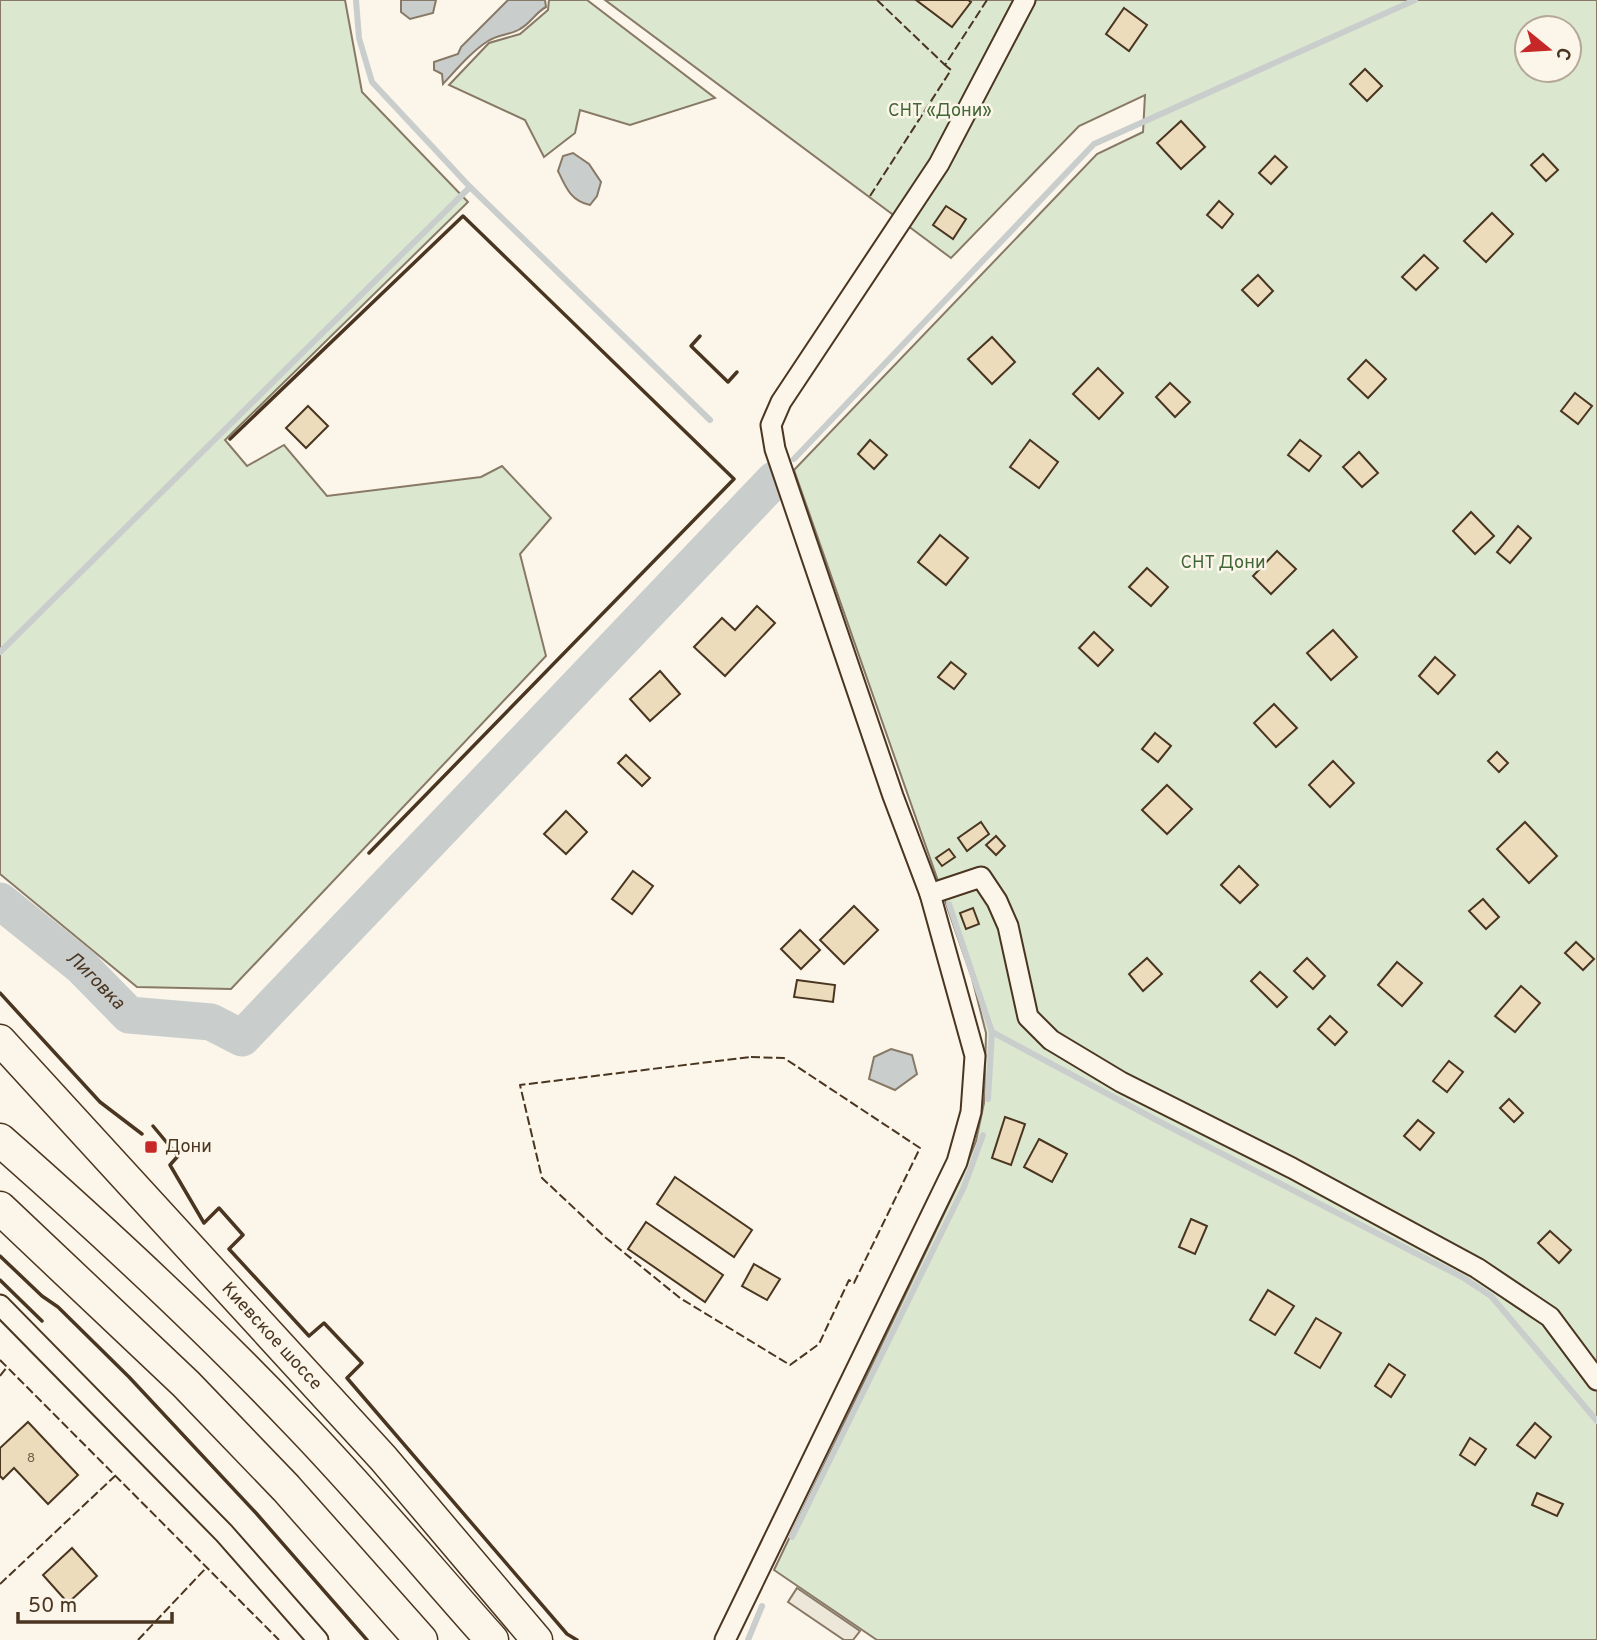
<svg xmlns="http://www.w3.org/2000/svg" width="1597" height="1640" font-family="Overpass,sans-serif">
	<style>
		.green { fill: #dce7d0; stroke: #887966; stroke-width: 2; fill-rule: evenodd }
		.parking { fill: #ede7d9; stroke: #887966; stroke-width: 2 }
		.water { fill: #c9cecd; stroke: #887966; stroke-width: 2 }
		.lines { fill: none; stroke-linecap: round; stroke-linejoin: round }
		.stream { stroke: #c9cecd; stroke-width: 6 }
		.river { stroke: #c9cecd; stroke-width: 37 }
		.building { fill: #ecdcbc; stroke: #4a3520; stroke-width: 2 }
		.minor-casing { stroke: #4a3520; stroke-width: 23 }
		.primary-casing { stroke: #4a3520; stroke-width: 33 }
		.trunk-casing { stroke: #4a3520; stroke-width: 35 }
		.minor { stroke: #fbf6e9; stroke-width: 19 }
		.primary { stroke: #fbf6e9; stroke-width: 30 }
		.trunk { stroke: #fbf6e9; stroke-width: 32 }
		.fence { stroke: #4a3520; stroke-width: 2; stroke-dasharray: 9 3.5; stroke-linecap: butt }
		.wall { stroke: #4a3520; stroke-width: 3.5 }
		.poi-dot { fill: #c62828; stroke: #fbf6e9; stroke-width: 2.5 }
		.labels { text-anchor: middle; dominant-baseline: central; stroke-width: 5; stroke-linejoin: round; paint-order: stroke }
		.number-label { font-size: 14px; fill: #725f47 }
		.park-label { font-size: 18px; fill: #436837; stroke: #fbf6e9 }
		.poi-label { font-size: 18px; fill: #4a3520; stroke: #fbf6e9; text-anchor: start }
		.street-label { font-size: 18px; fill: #4a3520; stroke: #fbf6e9 }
		.water-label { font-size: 19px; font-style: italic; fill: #4a3520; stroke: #fbf6e9 }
	</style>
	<rect width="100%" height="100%" fill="#fbf6e9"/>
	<!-- green -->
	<g class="green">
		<path d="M0 0H345L362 92 468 202 225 440 247 466 284 445 327 496 481 477 502 466 551 518 520 554 546 656 231 989 137 987 0 874Z"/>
		<path d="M549 0H587L715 98 630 125 580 110 575 133 544 157 525 120 449 85 489 43 520 34 548 10Z"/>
		<path d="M605 0H1597V1640H877L774 1570 963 1174 976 1141 984 1103 986 1033 972 978 794 470 1097 154 1143 132 1145 95 1079 126 951 258ZM1527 28H1569V70H1527Z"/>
	</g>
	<!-- parking -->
	<path class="parking" d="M797 1588 860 1631 853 1640H844L788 1602Z"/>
	<!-- water -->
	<g class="water">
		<path d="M401 0H436L433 13 410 19 401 12Z"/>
		<path d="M508 0H545L546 7C535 13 531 23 520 29 511 35 498 34 488 41 471 52 457 69 443 84L442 74 434 70V62L458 54 461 47Z"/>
		<path d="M573 153 589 164 601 182 597 196 590 205C571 201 566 188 558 171L563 156Z"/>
		<path d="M891 1049 912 1055 917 1074 895 1090 869 1079 874 1057Z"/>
	</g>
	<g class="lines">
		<!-- stream -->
		<g class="stream">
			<path d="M356 0 359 38 372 82 470 187 710 420"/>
			<path d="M794 459 1094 144 1415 0"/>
			<path d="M0 652 470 187"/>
			<path d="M949 904 992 1032 988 1099"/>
			<path d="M992 1032 1160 1122 1462 1277 1491 1296 1597 1421"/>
			<path d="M792 1537 964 1187 983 1135"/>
			<path d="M748 1640 762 1606"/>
		</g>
		<!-- river -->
		<path class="river" id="s1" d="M0 901 81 966 129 1015 211 1022 242 1038 774 480"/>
	</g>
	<!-- building -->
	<g class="building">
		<path d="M916 0H968L971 2 952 27Z"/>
		<path d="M1124 8 1147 25 1129 51 1106 34Z"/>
		<path d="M1365 69 1382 86 1367 101 1350 84Z"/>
		<path d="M1181 121 1205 147 1181 169 1157 143Z"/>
		<path d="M1543 154 1558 170 1546 181 1531 165Z"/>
		<path d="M1275 156 1287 167 1271 184 1259 173Z"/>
		<path d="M1219 201 1233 214 1222 228 1207 215Z"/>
		<path d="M946 206 966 219 953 239 933 225Z"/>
		<path d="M1492 213 1513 234 1486 262 1464 241Z"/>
		<path d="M1424 255 1438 268 1416 290 1402 277Z"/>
		<path d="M1258 275 1273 291 1258 306 1242 290Z"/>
		<path d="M992 337 1015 362 992 384 968 359Z"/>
		<path d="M1366 360 1386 379 1368 398 1348 379Z"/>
		<path d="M1098 368 1123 393 1099 419 1073 394Z"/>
		<path d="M1170 383 1190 402 1175 417 1156 397Z"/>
		<path d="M1575 393 1592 406 1578 424 1561 411Z"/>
		<path d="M308 406 328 426 306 448 286 428Z"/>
		<path d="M870 440 887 455 874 469 858 454Z"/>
		<path d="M1030 440 1058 462 1039 488 1010 467Z"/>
		<path d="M1300 440 1321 456 1309 471 1288 455Z"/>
		<path d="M1359 452 1378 473 1362 487 1343 467Z"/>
		<path d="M1471 512 1494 536 1475 554 1453 531Z"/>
		<path d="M1518 526 1531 538 1510 563 1497 552Z"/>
		<path d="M940 535 968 558 946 585 918 562Z"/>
		<path d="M1277 551 1296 569 1271 594 1253 576Z"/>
		<path d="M1147 568 1168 587 1151 606 1129 587Z"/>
		<path d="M757 606 775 623 725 676 694 647 722 618 735 630Z"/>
		<path d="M1333 630 1357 657 1331 680 1307 653Z"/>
		<path d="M1094 632 1113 650 1098 666 1079 648Z"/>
		<path d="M1435 657 1455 675 1438 694 1419 676Z"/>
		<path d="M951 662 966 674 954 689 938 677Z"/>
		<path d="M660 671 680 694 650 721 630 699Z"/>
		<path d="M1274 704 1297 728 1276 747 1254 723Z"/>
		<path d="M1155 733 1171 746 1158 762 1142 749Z"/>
		<path d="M1497 752 1508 763 1499 772 1488 761Z"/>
		<path d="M626 755 650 778 642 786 618 763Z"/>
		<path d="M1333 761 1354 783 1330 807 1309 785Z"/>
		<path d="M1167 785 1192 809 1167 834 1142 810Z"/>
		<path d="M566 811 587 832 566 854 544 834Z"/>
		<path d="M981 822 989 834 967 851 958 838Z"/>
		<path d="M1525 822 1557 856 1529 883 1497 849Z"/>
		<path d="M996 836 1005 846 996 855 986 845Z"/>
		<path d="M949 849 955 857 942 866 936 858Z"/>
		<path d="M1239 866 1258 885 1240 903 1221 885Z"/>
		<path d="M633 871 653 886 632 914 612 899Z"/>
		<path d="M1483 899 1499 917 1486 929 1469 911Z"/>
		<path d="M854 906 878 930 844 964 820 940Z"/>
		<path d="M973 908 979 924 966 929 960 913Z"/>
		<path d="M800 930 820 950 801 969 781 949Z"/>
		<path d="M1576 942 1594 959 1583 970 1565 953Z"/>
		<path d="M1147 958 1162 974 1143 991 1129 974Z"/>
		<path d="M1307 958 1325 976 1313 989 1294 971Z"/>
		<path d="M1397 962 1422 983 1402 1006 1378 985Z"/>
		<path d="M1260 972 1287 997 1277 1007 1251 981Z"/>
		<path d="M797 980 835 985 833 1002 794 997Z"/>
		<path d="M1521 986 1540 1003 1515 1032 1495 1016Z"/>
		<path d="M1330 1016 1347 1032 1335 1045 1318 1029Z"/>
		<path d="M1449 1061 1463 1072 1447 1092 1433 1081Z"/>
		<path d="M1509 1099 1523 1113 1514 1122 1500 1108Z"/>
		<path d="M1005 1117 1025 1124 1011 1165 992 1158Z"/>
		<path d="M1418 1120 1434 1133 1420 1150 1404 1136Z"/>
		<path d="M1039 1139 1067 1154 1052 1182 1024 1167Z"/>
		<path d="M675 1177 752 1230 734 1257 657 1204Z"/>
		<path d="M1191 1219 1207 1226 1195 1254 1179 1247Z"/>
		<path d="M646 1222 723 1275 705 1302 628 1249Z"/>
		<path d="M1550 1231 1571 1250 1559 1263 1538 1243Z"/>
		<path d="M754 1264 780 1279 767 1300 742 1286Z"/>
		<path d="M1268 1290 1294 1306 1275 1335 1250 1320Z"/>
		<path d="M1316 1318 1341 1333 1320 1368 1295 1353Z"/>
		<path d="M1389 1364 1405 1375 1391 1397 1375 1386Z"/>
		<path d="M28 1422 78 1475 48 1504 14 1468 3 1479 0 1476V1448Z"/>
		<path d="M1535 1423 1551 1437 1535 1458 1517 1445Z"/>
		<path d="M1470 1438 1486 1449 1475 1465 1460 1455Z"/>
		<path d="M1537 1493 1563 1504 1557 1516 1532 1505Z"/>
		<path d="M72 1548 97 1576 68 1603 43 1575Z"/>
	</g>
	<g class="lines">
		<defs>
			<g id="minor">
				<path d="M930 894 981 877 997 901 1008 926 1028 1017 1051 1040 1121 1082 1292 1168 1477 1268 1550 1317 1597 1380"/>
				<path d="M0 1305 224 1533 318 1640"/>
				<path d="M725 1640 957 1162 971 1112 975 1056 930 894 893 796 775 449 771 425 781 402 939 164 1025 0"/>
			</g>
			<g id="primary">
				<path id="s2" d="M0 1040 383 1458 537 1640"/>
			</g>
			<g id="trunk">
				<path d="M0 1140C101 1229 200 1320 293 1418 362 1489 426 1566 492 1640"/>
				<path d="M0 1208 186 1384 286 1488 421 1640"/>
			</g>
		</defs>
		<!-- minor casing -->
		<use href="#minor" class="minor-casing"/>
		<!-- primary casing -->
		<use href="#primary" class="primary-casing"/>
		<!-- trunk casing -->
		<use href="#trunk" class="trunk-casing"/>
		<!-- minor -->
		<use href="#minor" class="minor"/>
		<!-- primary -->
		<use href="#primary" class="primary"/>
		<!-- trunk -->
		<use href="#trunk" class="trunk"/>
		<!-- fence -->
		<g class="fence">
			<path d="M877 0 945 65 987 0"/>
			<path d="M870 196 951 70 945 65"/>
			<path d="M751 1057 784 1058 920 1148 854 1283 849 1280 819 1344 790 1365 680 1298 606 1238 542 1178 520 1085Z"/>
			<path d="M0 1360 279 1640"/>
			<path d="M0 1376 7 1367"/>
			<path d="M0 1584 115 1476"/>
			<path d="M138 1640 206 1568"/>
		</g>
		<!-- wall -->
		<g class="wall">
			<path d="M700 336 691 346 728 382 737 372"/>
			<path d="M230 439 463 216 734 479 369 853"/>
			<path d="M0 993 100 1102 142 1134"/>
			<path d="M153 1126 178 1156 170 1165 204 1223 219 1208 243 1235 229 1249 309 1336 324 1323 362 1363 347 1378 567 1634 577 1640"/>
			<path d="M0 1256 42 1296 58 1307 129 1377 256 1513 367 1640"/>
			<path d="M0 1280 42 1321"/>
		</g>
	</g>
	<!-- markers -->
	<rect class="poi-dot" x="144" y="1140" width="14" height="14" rx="3.5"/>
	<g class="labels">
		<!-- number labels -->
		<g class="number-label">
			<text x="31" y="1458">8</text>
		</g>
		<!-- park labels -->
		<g class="park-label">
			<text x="940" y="111">СНТ «Дони»</text>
			<text x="1223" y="563">СНТ Дони</text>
		</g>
		<!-- poi labels -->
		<g class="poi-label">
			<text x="165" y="1147">Дони</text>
		</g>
		<!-- street labels -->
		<g class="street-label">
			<text stroke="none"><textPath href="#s2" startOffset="402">Киевское шоссе</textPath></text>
		</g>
		<!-- water labels -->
		<g class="water-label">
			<text stroke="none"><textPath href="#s1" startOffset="124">Лиговка</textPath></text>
		</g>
	</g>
	<!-- north arrow -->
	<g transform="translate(1548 49) rotate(108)"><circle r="33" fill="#fbf6e9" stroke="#b4a999" stroke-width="2"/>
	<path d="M0-5L12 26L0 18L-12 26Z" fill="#c62828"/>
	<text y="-10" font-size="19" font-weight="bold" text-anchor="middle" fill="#4a3520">С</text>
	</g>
	<!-- scale -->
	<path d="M18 1612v10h154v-10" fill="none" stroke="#4a3520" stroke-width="3.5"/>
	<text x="28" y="1612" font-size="21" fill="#4a3520" stroke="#fbf6e9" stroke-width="5" paint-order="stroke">50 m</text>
</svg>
